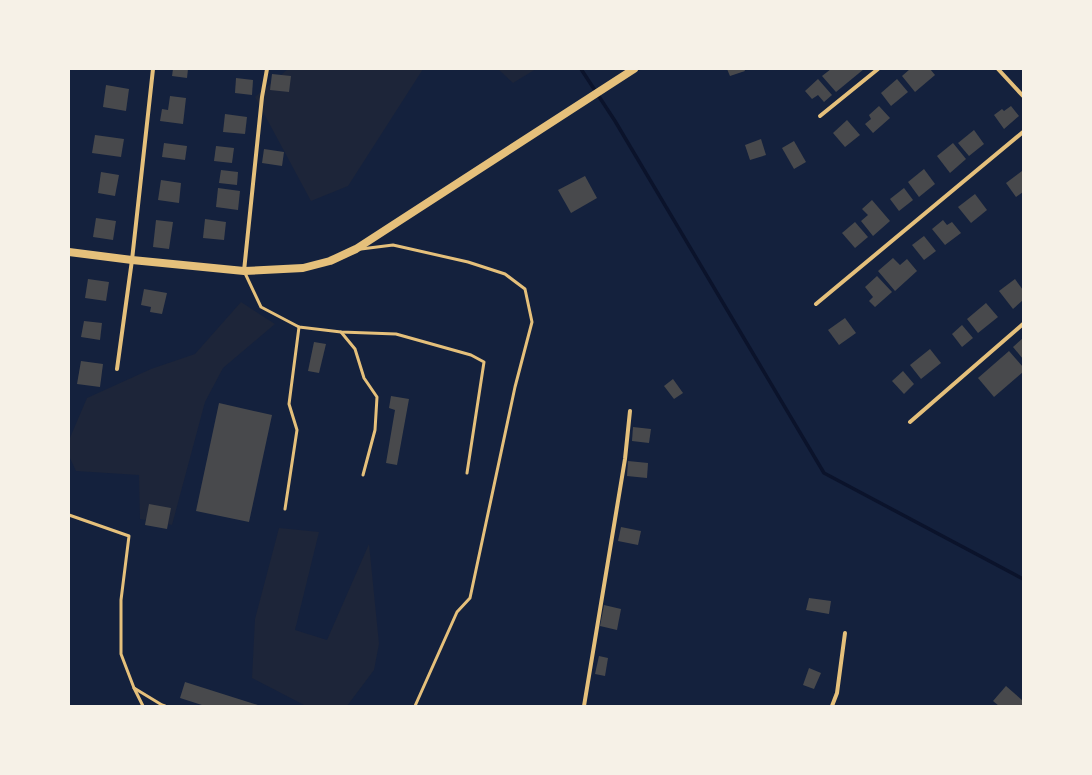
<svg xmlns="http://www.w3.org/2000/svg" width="1092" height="775" font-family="'Work Sans',sans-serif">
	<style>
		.green { fill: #1d2539 }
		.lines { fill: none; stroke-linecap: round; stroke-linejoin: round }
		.stream { stroke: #0b132b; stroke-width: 3.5 }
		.building { fill: #48494c }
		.service { stroke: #e5c07b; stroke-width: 3 }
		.minor { stroke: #e5c07b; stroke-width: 4 }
		.secondary { stroke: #e5c07b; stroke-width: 8 }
	</style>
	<rect width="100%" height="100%" fill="#14213d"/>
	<!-- green -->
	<g class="green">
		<path d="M288 69H423L348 186 311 201 255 97Z"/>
		<path d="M498 69H536L513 83Z"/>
		<path d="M241 302 275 324 223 368 205 402 172 525 140 519 139 475 76 471 69 456V440L87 398 151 369 195 354Z"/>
		<path d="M279 528 319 532 295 630 327 640 369 544 379 644 374 670 347 706H306L252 678 255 619Z"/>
	</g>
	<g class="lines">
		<!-- stream -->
		<path class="stream" d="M581 69 615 121 824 473 1023 579"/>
	</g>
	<!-- building -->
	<g class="building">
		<path d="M173 69H188L187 78 172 76Z"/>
		<path d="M727 69H744L745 71 730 76Z"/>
		<path d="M831 69H864L836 92 822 76Z"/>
		<path d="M910 69H930L935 75 915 92 902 76Z"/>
		<path d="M272 74 291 76 289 92 270 90Z"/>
		<path d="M236 78 253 80 252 95 235 93Z"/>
		<path d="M818 79 832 95 824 102 818 95 812 99 805 91Z"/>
		<path d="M897 79 908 92 891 106 881 93Z"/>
		<path d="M106 85 129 89 126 111 103 107Z"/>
		<path d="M170 96 186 98 183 124 160 121 162 109 168 110Z"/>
		<path d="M879 106 890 118 873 133 865 124 871 119 869 115Z"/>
		<path d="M1011 106 1019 116 1004 129 994 115 1002 109 1004 111Z"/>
		<path d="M225 114 247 117 245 134 223 132Z"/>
		<path d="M847 120 860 135 845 147 833 133Z"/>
		<path d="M974 130 984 144 969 156 958 143Z"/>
		<path d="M95 135 124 139 121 157 92 153Z"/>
		<path d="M761 139 766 155 750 160 745 145Z"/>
		<path d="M794 141 806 162 794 169 782 148Z"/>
		<path d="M164 143 187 146 185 160 162 157Z"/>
		<path d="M953 143 966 159 950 173 937 156Z"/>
		<path d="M216 146 234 148 232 163 214 161Z"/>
		<path d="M264 149 284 152 282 166 262 163Z"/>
		<path d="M924 169 935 184 919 197 908 182Z"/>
		<path d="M221 170 238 172 237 185 219 183Z"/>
		<path d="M1022 171 1023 173V192L1016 197 1006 183Z"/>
		<path d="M101 172 119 175 115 196 98 193Z"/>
		<path d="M585 176 597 198 571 213 558 190Z"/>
		<path d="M161 180 181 183 179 203 158 200Z"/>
		<path d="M218 188 240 191 238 210 216 207Z"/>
		<path d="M904 188 913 200 899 211 890 199Z"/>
		<path d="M975 194 987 210 971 223 958 207Z"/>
		<path d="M872 200 890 221 873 236 861 221 868 215 862 209Z"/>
		<path d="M96 218 116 221 113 240 93 237Z"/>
		<path d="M205 219 226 222 224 240 203 238Z"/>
		<path d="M156 220 173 222 169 249 153 247Z"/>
		<path d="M943 220 947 225 952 222 961 233 945 245 932 229Z"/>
		<path d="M855 222 868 237 855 248 842 233Z"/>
		<path d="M924 236 936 251 924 260 912 245Z"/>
		<path d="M893 258 900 265 907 259 917 271 895 291 878 271Z"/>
		<path d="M877 276 892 292 875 307 869 301 873 297 865 287Z"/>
		<path d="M88 279 109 282 106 301 85 298Z"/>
		<path d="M1015 279 1023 290V300L1013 309 999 291Z"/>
		<path d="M144 289 167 293 162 314 150 312 151 307 141 305Z"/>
		<path d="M986 303 998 317 978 333 967 319Z"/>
		<path d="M845 318 856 333 839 345 828 330Z"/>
		<path d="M84 321 102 323 100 340 81 337Z"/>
		<path d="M962 325 973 338 962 347 952 334Z"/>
		<path d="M1023 338V359L1013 347Z"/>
		<path d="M314 342 326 344 319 373 308 371Z"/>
		<path d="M930 349 941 363 921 379 910 365Z"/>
		<path d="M1009 351 1023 367V372L994 397 978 378Z"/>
		<path d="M81 361 103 364 100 387 77 384Z"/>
		<path d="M903 371 914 384 904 394 892 381Z"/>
		<path d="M673 379 683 393 674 399 664 386Z"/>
		<path d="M391 396 409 399 397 465 386 463 395 410 389 408Z"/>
		<path d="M219 403 272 415 249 522 196 511Z"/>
		<path d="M633 427 651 429 649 443 632 441Z"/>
		<path d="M628 461 648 463 647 478 627 476Z"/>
		<path d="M149 504 171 508 167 529 145 525Z"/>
		<path d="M621 527 641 531 638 545 618 541Z"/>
		<path d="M809 598 831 601 829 614 806 610Z"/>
		<path d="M604 605 621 609 617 630 600 626Z"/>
		<path d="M599 656 608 658 605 676 595 674Z"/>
		<path d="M809 668 821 673 814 689 803 685Z"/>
		<path d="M185 682 261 706H205L180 698Z"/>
		<path d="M1006 686 1023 701V704L1021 706H999L993 701Z"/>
	</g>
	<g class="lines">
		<!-- service -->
		<g class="service">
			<path d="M361 249 393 245 468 262 505 274 525 289 532 322 515 387 470 598 457 612 415 706"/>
			<path d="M244 271 261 307 299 327 341 332 396 334 471 355 484 362 467 473"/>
			<path d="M341 332 355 349 364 378 377 397 375 430 363 475"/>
			<path d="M285 509 297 430 289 404 299 327"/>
			<path d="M69 515 129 536 121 600V654L134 688 143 706"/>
			<path d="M134 688 162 705 165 706"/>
		</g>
		<!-- minor -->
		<g class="minor">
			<path d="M998 69 1023 96"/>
			<path d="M820 116 878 69"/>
			<path d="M244 271 262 97 267 69"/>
			<path d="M816 304 1023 132"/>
			<path d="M117 369 132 260 153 69"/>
			<path d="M910 422 1023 324"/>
			<path d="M584 706 625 459 630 411"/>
			<path d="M832 706 837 693 845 633"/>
		</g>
		<!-- secondary -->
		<path class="secondary" d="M69 252 132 260 244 271 303 268 330 261 356 249 634 69"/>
	</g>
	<!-- border -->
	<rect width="1092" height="775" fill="none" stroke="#f6f1e7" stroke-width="140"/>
</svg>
